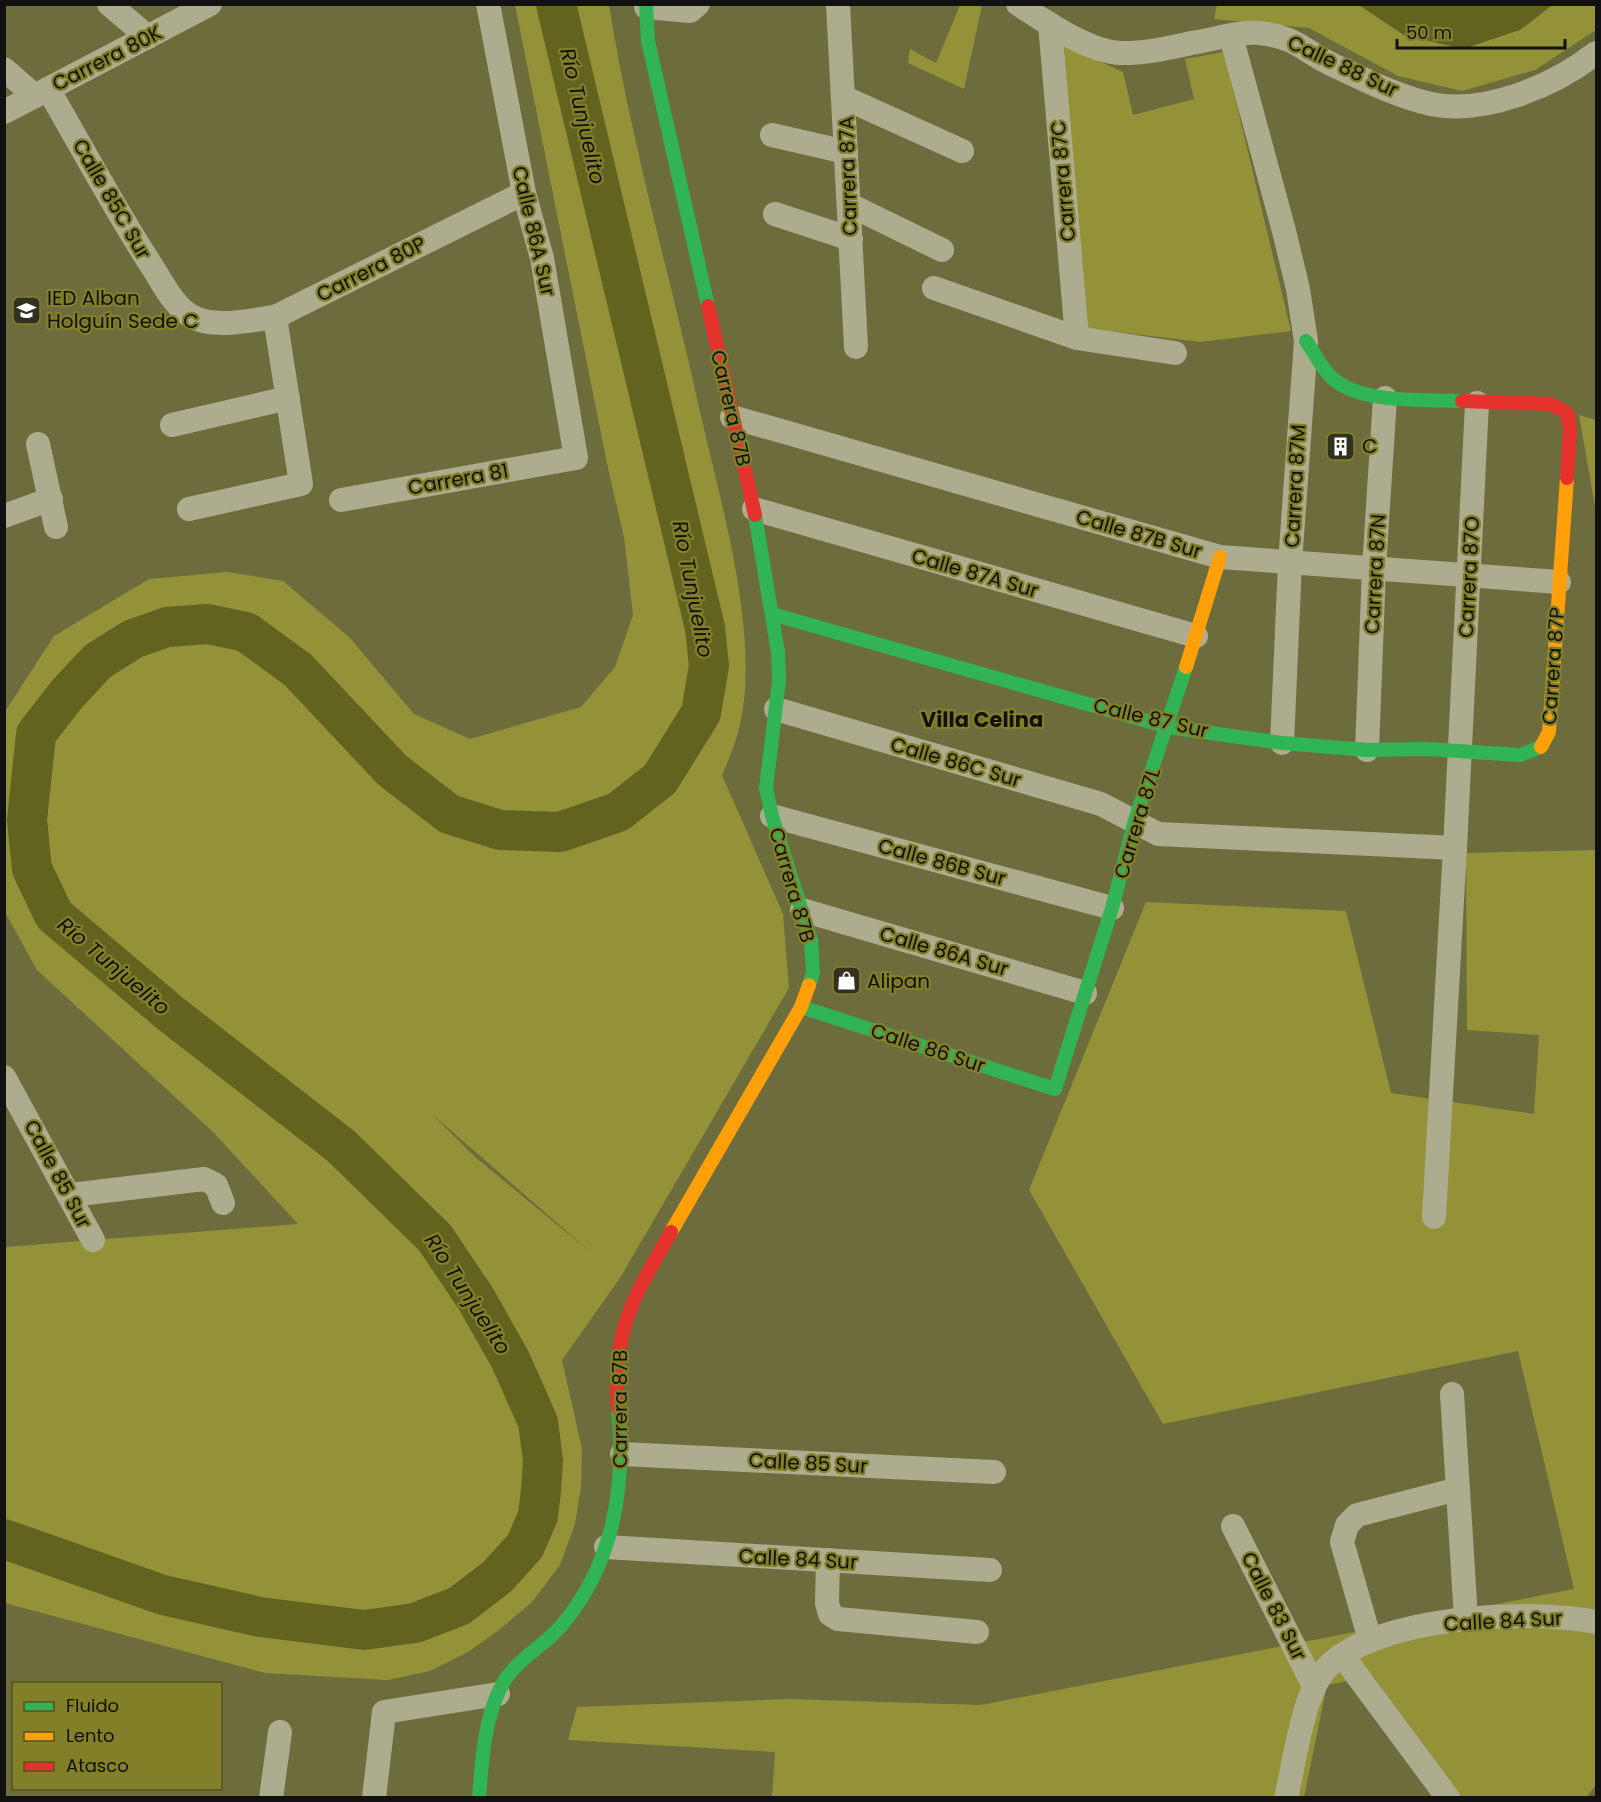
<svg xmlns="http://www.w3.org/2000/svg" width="1601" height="1802" font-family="Poppins,sans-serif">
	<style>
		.green { fill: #949238; fill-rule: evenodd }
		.water { fill: #636320 }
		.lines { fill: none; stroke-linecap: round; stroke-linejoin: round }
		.river { stroke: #636320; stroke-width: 40 }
		.street { stroke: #adac8f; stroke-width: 24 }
		.fast { stroke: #30b455; stroke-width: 14 }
		.slow { stroke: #ff9f0a; stroke-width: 14 }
		.jam { stroke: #e5322d; stroke-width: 14 }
		.labels { text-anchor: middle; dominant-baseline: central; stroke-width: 4.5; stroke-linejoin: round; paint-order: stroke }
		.street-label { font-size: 20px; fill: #111; stroke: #818029 }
		.poi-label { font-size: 20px; fill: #111; stroke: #818029; text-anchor: start }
		.water-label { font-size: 21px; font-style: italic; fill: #111; stroke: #818029 }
		.neighbourhood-label { font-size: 21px; font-weight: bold; fill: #111; stroke: #818029 }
	</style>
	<rect width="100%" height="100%" fill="#6d6c3d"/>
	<!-- green -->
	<g class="green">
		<path d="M515 5H609C631 143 671 279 701 416 721 504 763 644 738 732 734 747 728 761 722 775L783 914 789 988 620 1278 562 1360 582 1449 581 1487 575 1524 560 1565 532 1602 499 1630 468 1652 430 1671 388 1680 265 1673 5 1603V1247L298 1224 213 1132 37 970 5 912 4 713 54 636 149 579 228 572 283 581 349 637 414 714 470 739 581 707 615 667 633 615 624 537 609 473ZM432 1114 588 1250 589 1251 475 1157Z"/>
		<path d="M960 5H982L964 89 908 63 910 49 936 63Z"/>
		<path d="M1217 5H1359L1404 35 1520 30 1552 5H1596V30L1535 70 1462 91 1398 76 1309 28 1214 19Z"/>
		<path d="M1064 45 1123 72 1133 115 1194 99 1185 59 1224 52 1291 331 1200 342 1086 328Z"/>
		<path d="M1579 415 1596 420V512Z"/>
		<path d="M1596 850V1784L1587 1797H1457L1373 1676 1327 1685 1304 1797H772L775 1752 568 1740 577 1707 789 1699 981 1705 1574 1589 1518 1351 1163 1424 1029 1190 1146 902 1346 911 1391 1093 1534 1114 1539 1035 1467 1030 1466 853Z"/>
	</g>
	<!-- water -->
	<path class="water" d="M1489 5H1552L1520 30 1463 49 1404 35 1359 5Z"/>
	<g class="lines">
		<!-- river -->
		<path class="river" d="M4 1539 163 1595 260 1617 364 1630 415 1623 459 1606 497 1577 525 1546 538 1516 541 1490 543 1460 538 1422 510 1359 476 1299 435 1238 341 1146 171 1014 54 915 32 869 27 820 36 734 67 694 98 661 133 639 167 627 208 624 246 632 298 670 392 770 449 814 500 830 560 832 618 812 660 779 701 713 709 666 705 628 556 4"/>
		<!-- street -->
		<g class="street">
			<path d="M109 4 148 37"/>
			<path d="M838 4 856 347"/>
			<path d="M1018 4C1046 22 1087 51 1120 53 1145 54 1172 47 1197 42 1216 39 1240 31 1260 33 1298 37 1305 53 1337 67 1367 81 1399 97 1431 104 1485 115 1554 86 1596 53"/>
			<path d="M646 7 690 11 698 4"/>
			<path d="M1050 24 1077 338"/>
			<path d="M1231 36 1284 231 1298 289 1306 341 1290 563 1282 743"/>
			<path d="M4 69 35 96"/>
			<path d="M48 89C83 149 115 210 153 268 163 284 173 304 189 315 213 330 250 320 275 317L524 193"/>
			<path d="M845 98 962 151"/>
			<path d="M4 112 210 4"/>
			<path d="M772 135 846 152"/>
			<path d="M850 205 942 250"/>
			<path d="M775 214 851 239"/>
			<path d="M934 288 1077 338 1175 353"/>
			<path d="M732 417 1220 557 1559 582"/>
			<path d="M172 425 288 398"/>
			<path d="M38 444 56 527"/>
			<path d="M341 500 576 458 542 258 524 193 488 4"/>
			<path d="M189 509 301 484 275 317"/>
			<path d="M754 509 1196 636"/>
			<path d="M4 516 51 499"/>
			<path d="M776 709 1101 804 1158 834 1455 848 1434 1217"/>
			<path d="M1367 750 1374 568 1385 398"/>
			<path d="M772 816 1112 908"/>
			<path d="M1455 848 1477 403"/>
			<path d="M802 910 1085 993"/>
			<path d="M4 1077 93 1240"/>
			<path d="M71 1195 204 1179 216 1185 223 1203"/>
			<path d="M1452 1394 1466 1619"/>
			<path d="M622 1454 994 1472"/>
			<path d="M1233 1526 1314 1686"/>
			<path d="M606 1547 990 1570"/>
			<path d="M828 1560 827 1603 830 1614 838 1619 977 1632"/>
			<path d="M1370 1640 1342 1542 1347 1525 1357 1515 1458 1489"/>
			<path d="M1342 1655 1448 1798"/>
			<path d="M271 1798 280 1732"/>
			<path d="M374 1798 384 1712 498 1694"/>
			<path d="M1286 1798C1294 1764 1303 1696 1324 1671 1371 1615 1530 1609 1596 1622"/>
		</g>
		<!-- fast -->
		<g class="fast">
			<path d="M646 4 648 41 708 306"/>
			<path d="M1306 341C1314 352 1321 367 1330 376 1359 405 1424 399 1462 401"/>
			<path d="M755 515 778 652 779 681 766 788 772 816 811 940 813 973 809 985"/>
			<path d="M772 614 1168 727 1282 743 1367 750 1427 749 1520 755 1541 747"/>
			<path d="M801 1007 1055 1089 1112 908 1135 820 1186 667"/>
			<path d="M479 1798C482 1760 484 1717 503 1683 517 1659 544 1646 561 1626 614 1564 626 1486 618 1408"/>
		</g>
		<!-- slow -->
		<g class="slow">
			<path d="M1186 667 1220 557"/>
			<path d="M1541 747 1549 732 1567 478"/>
			<path d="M671 1232 801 1007 809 985"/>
		</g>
		<!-- jam -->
		<g class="jam">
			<path d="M708 306 755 515"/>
			<path d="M1462 401 1551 404 1567 413 1570 428 1567 478"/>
			<path d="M618 1408C611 1331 635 1295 671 1232"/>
		</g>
	</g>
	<!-- icons -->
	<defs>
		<symbol id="school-square" viewBox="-11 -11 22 22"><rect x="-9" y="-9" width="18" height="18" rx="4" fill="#313120" stroke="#818029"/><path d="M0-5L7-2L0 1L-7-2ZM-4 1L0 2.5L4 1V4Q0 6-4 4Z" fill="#fff"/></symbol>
		<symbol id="building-square" viewBox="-11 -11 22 22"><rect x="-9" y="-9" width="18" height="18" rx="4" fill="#313120" stroke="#818029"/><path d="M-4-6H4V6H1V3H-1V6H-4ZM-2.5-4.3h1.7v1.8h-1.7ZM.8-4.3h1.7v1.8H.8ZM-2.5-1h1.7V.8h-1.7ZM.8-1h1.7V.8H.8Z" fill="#fff"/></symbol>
		<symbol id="shop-square" viewBox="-11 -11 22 22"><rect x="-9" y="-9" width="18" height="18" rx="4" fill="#313120" stroke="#818029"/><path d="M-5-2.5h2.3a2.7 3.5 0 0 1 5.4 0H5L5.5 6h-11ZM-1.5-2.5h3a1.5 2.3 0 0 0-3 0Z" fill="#fff"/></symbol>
	</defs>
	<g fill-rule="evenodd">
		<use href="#school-square" x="10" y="294" width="33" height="33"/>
		<use href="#building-square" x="1324" y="430" width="33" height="33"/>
		<use href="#shop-square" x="830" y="964" width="33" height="33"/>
	</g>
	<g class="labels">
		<!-- street labels -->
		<g class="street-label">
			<text transform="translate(107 58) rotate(-27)">Carrera 80K</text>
			<text transform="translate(1343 66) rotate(25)">Calle 88 Sur</text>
			<text transform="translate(848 176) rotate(-92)">Carrera 87A</text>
			<text transform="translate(1063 181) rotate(-95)">Carrera 87C</text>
			<text transform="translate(112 199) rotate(60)">Calle 85C Sur</text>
			<text transform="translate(534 231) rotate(77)">Calle 86A Sur</text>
			<text transform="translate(371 269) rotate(-27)">Carrera 80P</text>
			<text transform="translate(731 408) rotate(77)">Carrera 87B</text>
			<text transform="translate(458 479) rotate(-10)">Carrera 81</text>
			<text transform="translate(1295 486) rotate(-87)">Carrera 87M</text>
			<text transform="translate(1139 534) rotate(16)">Calle 87B Sur</text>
			<text transform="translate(975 573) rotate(16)">Calle 87A Sur</text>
			<text transform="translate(1375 574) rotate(-87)">Carrera 87N</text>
			<text transform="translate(1469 577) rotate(-87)">Carrera 87O</text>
			<text transform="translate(1553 666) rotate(-86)">Carrera 87P</text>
			<text transform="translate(1151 718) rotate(13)">Calle 87 Sur</text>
			<text transform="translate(956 762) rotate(16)">Calle 86C Sur</text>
			<text transform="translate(1137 823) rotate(-73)">Carrera 87L</text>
			<text transform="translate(942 862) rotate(15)">Calle 86B Sur</text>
			<text transform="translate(792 885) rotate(74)">Carrera 87B</text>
			<text transform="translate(944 951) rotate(16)">Calle 86A Sur</text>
			<text transform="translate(928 1048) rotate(18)">Calle 86 Sur</text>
			<text transform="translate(58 1174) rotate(62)">Calle 85 Sur</text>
			<text transform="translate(620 1409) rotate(-90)">Carrera 87B</text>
			<text transform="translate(808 1463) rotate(3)">Calle 85 Sur</text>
			<text transform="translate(798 1559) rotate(3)">Calle 84 Sur</text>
			<text transform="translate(1274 1606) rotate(63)">Calle 83 Sur</text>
			<text transform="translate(1503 1621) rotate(-3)">Calle 84 Sur</text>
		</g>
		<!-- poi labels -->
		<g class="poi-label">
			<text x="47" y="298">IED Alban<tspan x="47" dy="23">Holguín Sede C</tspan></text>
			<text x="1362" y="446">C</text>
			<text x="867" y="981">Alipan</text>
		</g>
		<!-- water labels -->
		<g class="water-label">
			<text transform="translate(583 116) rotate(77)">Río Tunjuelito</text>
			<text transform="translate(693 589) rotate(79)">Río Tunjuelito</text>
			<text transform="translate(114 966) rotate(40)">Río Tunjuelito</text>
			<text transform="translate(468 1294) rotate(57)">Río Tunjuelito</text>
		</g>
		<!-- neighbourhood labels -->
		<g class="neighbourhood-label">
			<text x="982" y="719">Villa Celina</text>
		</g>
	</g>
	<!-- border -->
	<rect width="1601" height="1802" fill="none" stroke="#111111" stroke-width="12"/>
	<!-- legend -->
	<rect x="12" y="1682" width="210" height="108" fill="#818029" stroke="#54541f" stroke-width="1.5"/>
	<rect x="24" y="1702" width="30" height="9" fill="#30b455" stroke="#54541f" stroke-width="1.5"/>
	<text x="66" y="1712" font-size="18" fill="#111111">Fluido</text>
	<rect x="24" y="1732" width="30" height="9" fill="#ff9f0a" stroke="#54541f" stroke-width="1.5"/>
	<text x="66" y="1742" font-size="18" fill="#111111">Lento</text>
	<rect x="24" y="1762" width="30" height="9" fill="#e5322d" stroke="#54541f" stroke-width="1.5"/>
	<text x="66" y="1772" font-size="18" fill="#111111">Atasco</text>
	<!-- scale -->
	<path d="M1397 39v9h168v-9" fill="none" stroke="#111111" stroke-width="3"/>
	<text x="1406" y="39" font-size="18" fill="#111111" stroke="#818029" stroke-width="4.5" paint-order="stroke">50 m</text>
</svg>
